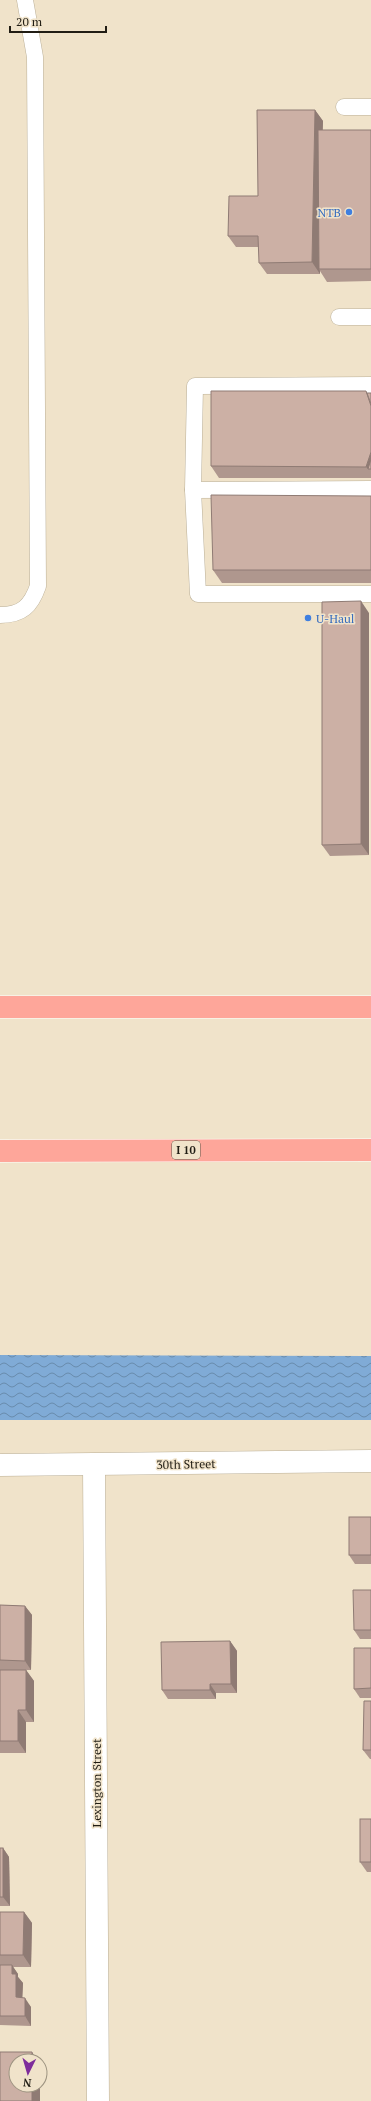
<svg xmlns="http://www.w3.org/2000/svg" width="371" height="2101" font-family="'PT Serif',serif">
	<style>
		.water { fill: url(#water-waves) }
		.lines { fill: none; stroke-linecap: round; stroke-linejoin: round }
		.service-casing { stroke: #baaf97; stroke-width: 17 }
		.minor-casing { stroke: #baaf97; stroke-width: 23 }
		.motorway-casing { stroke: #fff; stroke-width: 23 }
		.service { stroke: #fff; stroke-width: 16 }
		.minor { stroke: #fff; stroke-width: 22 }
		.motorway { stroke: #fea69a; stroke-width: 22 }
		.wall { fill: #af978e }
		.shaded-wall { fill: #8f7b74 }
		.building { fill: #ccb0a5; stroke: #8f7b74 }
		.shop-dot { fill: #3f7fe0; stroke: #f0e3ca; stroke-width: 1.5 }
		.labels { text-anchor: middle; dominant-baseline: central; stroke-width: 3; stroke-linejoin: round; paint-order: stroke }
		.shield { fill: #f0e3ca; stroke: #5f584b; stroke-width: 1 }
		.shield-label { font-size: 11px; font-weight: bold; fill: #211d14 }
		.shop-label { font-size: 12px; fill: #366cbe; stroke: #f0e3ca; text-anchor: end }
		.street-label { font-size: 12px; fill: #211d14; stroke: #f0e3ca }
	</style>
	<defs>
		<pattern id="water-waves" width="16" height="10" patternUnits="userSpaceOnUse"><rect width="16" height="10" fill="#80abd6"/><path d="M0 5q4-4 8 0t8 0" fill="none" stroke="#688bac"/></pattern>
	</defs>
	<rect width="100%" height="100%" fill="#f0e3ca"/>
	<!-- water -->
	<path class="water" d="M0 1355 371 1356V1420H0Z"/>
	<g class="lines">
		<defs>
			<g id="service">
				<path d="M344 107H371"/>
				<path d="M339 317H371"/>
				<path d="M371 385 195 386 193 490 371 489"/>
				<path d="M193 490 198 594H371"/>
				<path d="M0 615C22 615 31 606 38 586L35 57 25 0"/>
			</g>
			<g id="minor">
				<path d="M0 1465 371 1461"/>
				<path d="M94 1465 98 2101"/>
			</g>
			<g id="motorway">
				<path d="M0 1007H371"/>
				<path d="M0 1151 371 1150"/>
			</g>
		</defs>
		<!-- service casing -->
		<use href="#service" class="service-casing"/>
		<!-- minor casing -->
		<use href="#minor" class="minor-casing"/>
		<!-- motorway casing -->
		<use href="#motorway" class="motorway-casing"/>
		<!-- service -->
		<use href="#service" class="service"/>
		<!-- minor -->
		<use href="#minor" class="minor"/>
		<!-- motorway -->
		<use href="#motorway" class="motorway"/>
	</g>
	<!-- wall -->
	<g class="wall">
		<path d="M315 110 323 121 322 130H371V281L327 282 320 271V274H267L259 263V247H236L228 236 258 196Z"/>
		<path d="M366 391 367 393H371V478H219L211 466Z"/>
		<path d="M371 496V583H222L213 570Z"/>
		<path d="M369 613V855L330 856 322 845Z"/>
		<path d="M371 1517V1564H355L349 1555Z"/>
		<path d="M371 1590V1639H360L354 1630Z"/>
		<path d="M0 1605 25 1606 32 1615 31 1670H26L34 1681V1722H26V1753H0Z"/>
		<path d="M230 1641 237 1651V1693H216V1699H168L162 1690Z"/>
		<path d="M371 1648V1698H360L354 1689Z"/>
		<path d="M371 1701V1759H370L363 1750Z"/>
		<path d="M371 1819V1872H367L360 1862Z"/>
		<path d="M0 1848H3L9 1857 10 1906H0Z"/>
		<path d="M0 1912H24L32 1923 31 1967H13L18 1974V1977L23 1983 22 1998 31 2007V2026L0 2025Z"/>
	</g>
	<!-- shaded-wall -->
	<g class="shaded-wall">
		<path d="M315 110 323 121 320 269H319L320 271V274L312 262Z"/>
		<path d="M371 452V469H368L366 467Z"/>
		<path d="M361 601 369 613V855L361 844Z"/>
		<path d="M25 1606 32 1615 31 1670 25 1661Z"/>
		<path d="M230 1641 237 1651V1693L231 1684Z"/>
		<path d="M26 1670 34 1681V1722L26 1710Z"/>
		<path d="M210 1684 216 1693V1699L210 1690Z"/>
		<path d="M18 1710 26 1722V1753L18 1741Z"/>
		<path d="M3 1848 9 1857 10 1906 3 1897Z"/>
		<path d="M24 1912 32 1923 31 1967 23 1955Z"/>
		<path d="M12 1965 18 1974V1977L23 1983 22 2007 16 1997 12 1974Z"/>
		<path d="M25 1998 31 2007V2026L25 2016Z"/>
		<path d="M32 2052 38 2061H32Z"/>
		<rect x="32" y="2085" width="8" height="16"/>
	</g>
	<!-- building -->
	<g class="building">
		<path d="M257 110H315L312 262 259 263 258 236H228L229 196H258Z"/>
		<path d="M318 130H371V269H319Z"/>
		<path d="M211 391H366L371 406V452L366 467 211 466Z"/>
		<path d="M367 393H371V404Z"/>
		<path d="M371 459V469H368Z"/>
		<path d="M211 495 371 496V570H213Z"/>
		<path d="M361 601V844L322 845V602Z"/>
		<rect x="349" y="1517" width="22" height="38"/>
		<path d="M353 1590H371V1630H354Z"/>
		<path d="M0 1605 25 1606V1661L0 1660Z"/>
		<path d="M230 1641 231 1684H210V1690H162L161 1642Z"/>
		<path d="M354 1648H371V1688L354 1689Z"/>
		<path d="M0 1670H26V1710H18V1741H0Z"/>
		<path d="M364 1701H371V1750H363Z"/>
		<rect x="360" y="1819" width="11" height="43"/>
		<rect x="0" y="1848" width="3" height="49"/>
		<path d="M0 1912H24L23 1955H0Z"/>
		<path d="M0 1965H12V1974H16V1997L25 1998V2016H0Z"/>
		<path d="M0 2052H32V2061H16V2085H32V2101H0Z"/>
	</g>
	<!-- markers -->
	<g class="shop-dot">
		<circle cx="349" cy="212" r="4"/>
		<circle cx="308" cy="618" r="4"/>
	</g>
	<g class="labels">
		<!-- shield labels -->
		<rect class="shield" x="172" y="1141" width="28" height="18" rx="3"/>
		<g class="shield-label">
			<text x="186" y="1150">I 10</text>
		</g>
		<!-- shop labels -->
		<g class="shop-label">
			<text x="341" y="212">NTB</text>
			<text x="316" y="618" text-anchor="start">U-Haul</text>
		</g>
		<!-- street labels -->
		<g class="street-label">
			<text transform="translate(186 1464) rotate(-1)">30th Street</text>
			<text transform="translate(96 1783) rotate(-90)">Lexington Street</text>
		</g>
	</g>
	<!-- north arrow -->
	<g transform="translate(28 2073) rotate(185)"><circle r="19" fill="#f0e3ca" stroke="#9d9481"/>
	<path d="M0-3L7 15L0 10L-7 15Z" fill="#7e2c9b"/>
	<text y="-6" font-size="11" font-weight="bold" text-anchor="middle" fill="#211d14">N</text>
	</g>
	<!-- scale -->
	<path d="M10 26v6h96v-6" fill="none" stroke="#211d14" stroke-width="2"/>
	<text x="16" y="26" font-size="12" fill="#211d14" stroke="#f0e3ca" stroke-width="3" paint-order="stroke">20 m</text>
</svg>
